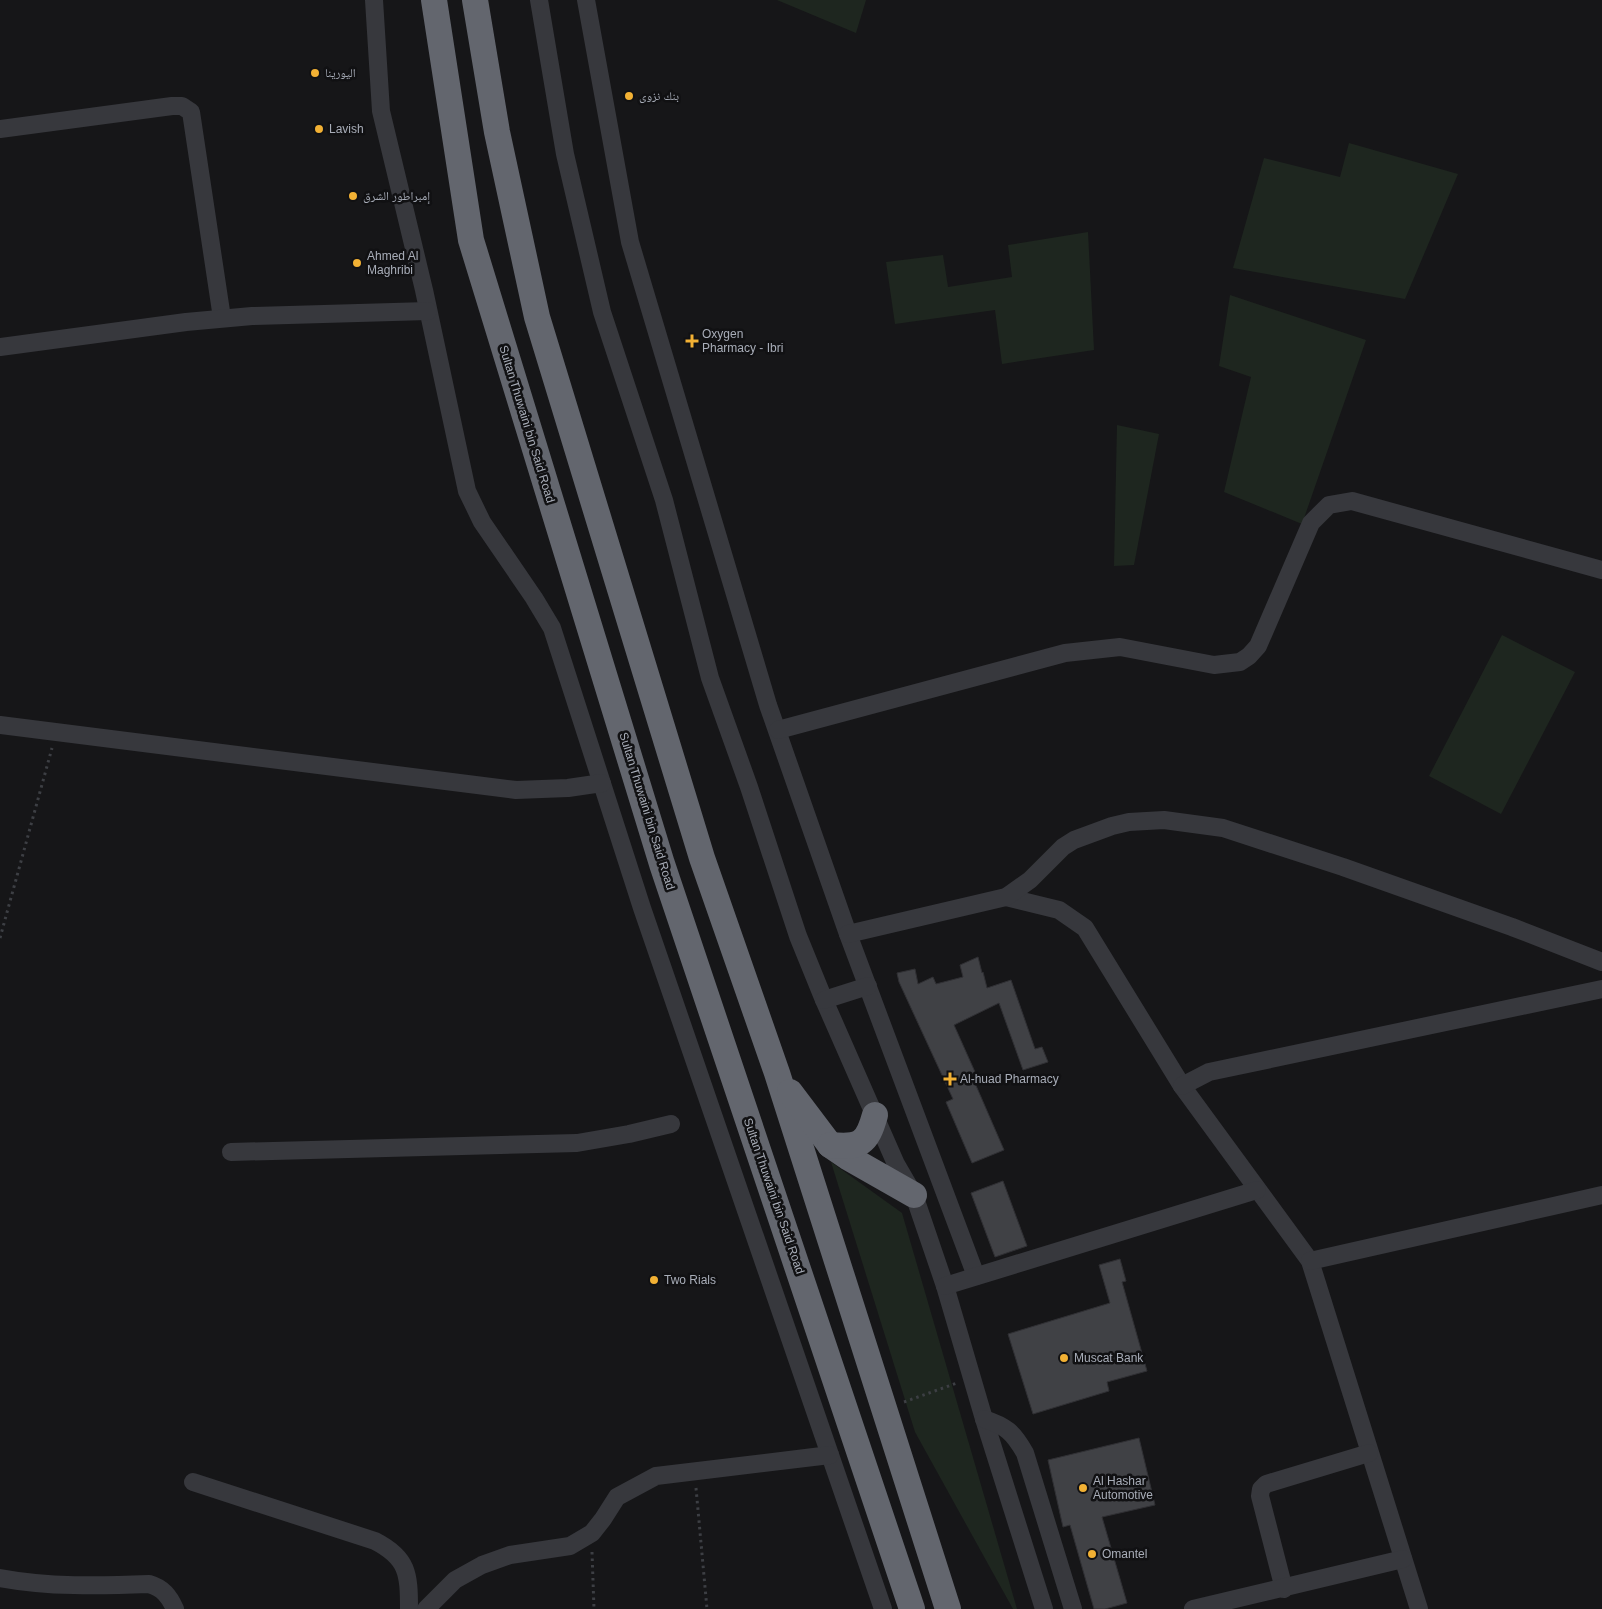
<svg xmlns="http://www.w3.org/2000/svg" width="1602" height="1609" font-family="Helvetica,'Noto Naskh Arabic',sans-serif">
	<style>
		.green { fill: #1e261f }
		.building { fill: #404145; stroke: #303034 }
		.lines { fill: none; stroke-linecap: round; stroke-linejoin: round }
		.path { stroke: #3d3f44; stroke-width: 3; stroke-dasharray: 2.5 4; stroke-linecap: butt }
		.minor { stroke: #37383d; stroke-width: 18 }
		.highway { stroke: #63666e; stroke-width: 26 }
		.poi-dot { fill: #f2b134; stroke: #111113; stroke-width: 2 }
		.labels { text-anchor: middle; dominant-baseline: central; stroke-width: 5; stroke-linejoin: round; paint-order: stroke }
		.poi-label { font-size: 12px; fill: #a8adb8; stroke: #111113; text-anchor: start }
		.street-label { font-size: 12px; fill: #a8adb8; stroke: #111113 }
	</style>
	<rect width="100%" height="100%" fill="#161618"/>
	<!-- green -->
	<g class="green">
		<path d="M777 0H866L856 33Z"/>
		<path d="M1349 143 1458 174 1405 299 1233 268 1264 158 1340 177Z"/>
		<path d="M1088 232 1094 350 1002 364 995 310 895 324 886 262 943 255 948 287 1012 277 1008 245Z"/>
		<path d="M1230 295 1366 340 1302 524 1224 492 1251 377 1219 366Z"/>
		<path d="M1117 425 1159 434 1134 565 1114 566Z"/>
		<path d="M1502 635 1575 672 1501 814 1429 776Z"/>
		<path d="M831 1162 902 1213 1017 1609H1013L915 1432Z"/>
	</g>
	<!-- building -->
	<g class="building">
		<path d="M978 957 982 973 983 972 987 988 1011 980 1035 1049 1042 1047 1048 1062 1023 1070 999 1003 954 1025 975 1072 971 1074 1004 1150 972 1163 946 1102 953 1099 899 982 897 973 915 969 918 984 933 977 936 984 963 977 960 965Z"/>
		<path d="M1003 1181 1027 1246 995 1257 971 1193Z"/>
		<path d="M1120 1259 1126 1281 1122 1282 1147 1371 1107 1382 1109 1391 1033 1414 1008 1334 1110 1303 1099 1265Z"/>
		<path d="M1139 1438 1155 1505 1102 1517 1127 1603 1105 1609H1094L1070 1525 1063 1527 1048 1460Z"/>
	</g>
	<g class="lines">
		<!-- path -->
		<g class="path">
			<path d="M0 938 52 748"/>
			<path d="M904 1402 957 1383"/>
			<path d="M696 1488 707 1609"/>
			<path d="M592 1552 594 1609"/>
		</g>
		<!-- minor -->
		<g class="minor">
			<path d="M374 0 381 111 424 290 467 491 482 522 534 598 552 628 642 908 883 1609"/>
			<path d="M539 0 565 154 602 312 664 500 710 678 749 787 798 936 824 1000 896 1164 914 1195 945 1286 984 1419 1044 1609"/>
			<path d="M586 0 630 242 768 705 848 934 976 1276"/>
			<path d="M0 129 172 106H182L191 112 222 318"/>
			<path d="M0 347 186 322 252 316 428 311"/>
			<path d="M0 725 516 790 568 788 602 783"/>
			<path d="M778 730 1065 653 1120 647 1214 665 1240 662 1249 656 1258 646 1311 523 1329 505 1352 501 1602 570"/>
			<path d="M1006 897 1059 910 1085 928 1182 1086 1310 1261 1419 1609"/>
			<path d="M848 934 1006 897 1030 880 1063 847 1074 840 1112 826 1129 822 1164 820 1223 828 1343 867 1512 927 1602 962"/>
			<path d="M824 1000 868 986"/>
			<path d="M1182 1086 1209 1072 1602 989"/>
			<path d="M231 1152 577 1143 629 1134 671 1124"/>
			<path d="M1310 1261 1602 1195"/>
			<path d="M945 1286 1257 1190"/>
			<path d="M984 1419C1006 1426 1013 1432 1025 1453L1073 1609"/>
			<path d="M193 1482 375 1541C408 1558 409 1574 409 1609"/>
			<path d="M0 1578C48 1587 100 1586 149 1584 163 1588 169 1596 175 1609"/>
			<path d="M1284 1589 1260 1496 1261 1489 1266 1484 1369 1453"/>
			<path d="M426 1609 455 1580 482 1565 510 1555 570 1546 592 1533 603 1519 617 1497 656 1476 830 1455"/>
			<path d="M1193 1609 1403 1559"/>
		</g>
		<!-- highway -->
		<g class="highway">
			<path d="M434 0 471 240 662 864 912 1609"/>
			<path d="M475 0 497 132 537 317 702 858 777 1073 948 1609"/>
			<path d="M790 1092 830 1145 849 1158 914 1195"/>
			<path d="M830 1145C860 1148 867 1144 875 1115"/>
		</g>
	</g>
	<!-- markers -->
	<g class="poi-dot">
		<circle cx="315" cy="73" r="5"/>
		<circle cx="629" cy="96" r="5"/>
		<circle cx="319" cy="129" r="5"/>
		<circle cx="353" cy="196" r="5"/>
		<circle cx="357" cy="263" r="5"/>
		<path d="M689.5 333.5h5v5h5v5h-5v5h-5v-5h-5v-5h5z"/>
		<path d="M947.5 1071.5h5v5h5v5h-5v5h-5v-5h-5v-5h5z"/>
		<circle cx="654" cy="1280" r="5"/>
		<circle cx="1064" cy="1358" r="5"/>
		<circle cx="1083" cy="1488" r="5"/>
		<circle cx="1092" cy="1554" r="5"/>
	</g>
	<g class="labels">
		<!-- poi labels -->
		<g class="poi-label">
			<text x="325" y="73">اليورينا</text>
			<text x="639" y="96">بنك نزوى</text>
			<text x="329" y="129">Lavish</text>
			<text x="363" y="196">إمبراطور الشرق</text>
			<text x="367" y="256">Ahmed Al<tspan x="367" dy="14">Maghribi</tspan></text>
			<text x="702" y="334">Oxygen<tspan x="702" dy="14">Pharmacy - Ibri</tspan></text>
			<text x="960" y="1079">Al-huad Pharmacy</text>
			<text x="664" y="1280">Two Rials</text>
			<text x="1074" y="1358">Muscat Bank</text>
			<text x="1093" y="1481">Al Hashar<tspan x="1093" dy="14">Automotive</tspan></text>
			<text x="1102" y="1554">Omantel</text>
		</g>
		<!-- street labels -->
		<g class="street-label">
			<text transform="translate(527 424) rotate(73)">Sultan Thuwaini bin Said Road</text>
			<text transform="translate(647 811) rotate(73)">Sultan Thuwaini bin Said Road</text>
			<text transform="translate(774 1196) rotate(71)">Sultan Thuwaini bin Said Road</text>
		</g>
	</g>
</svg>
